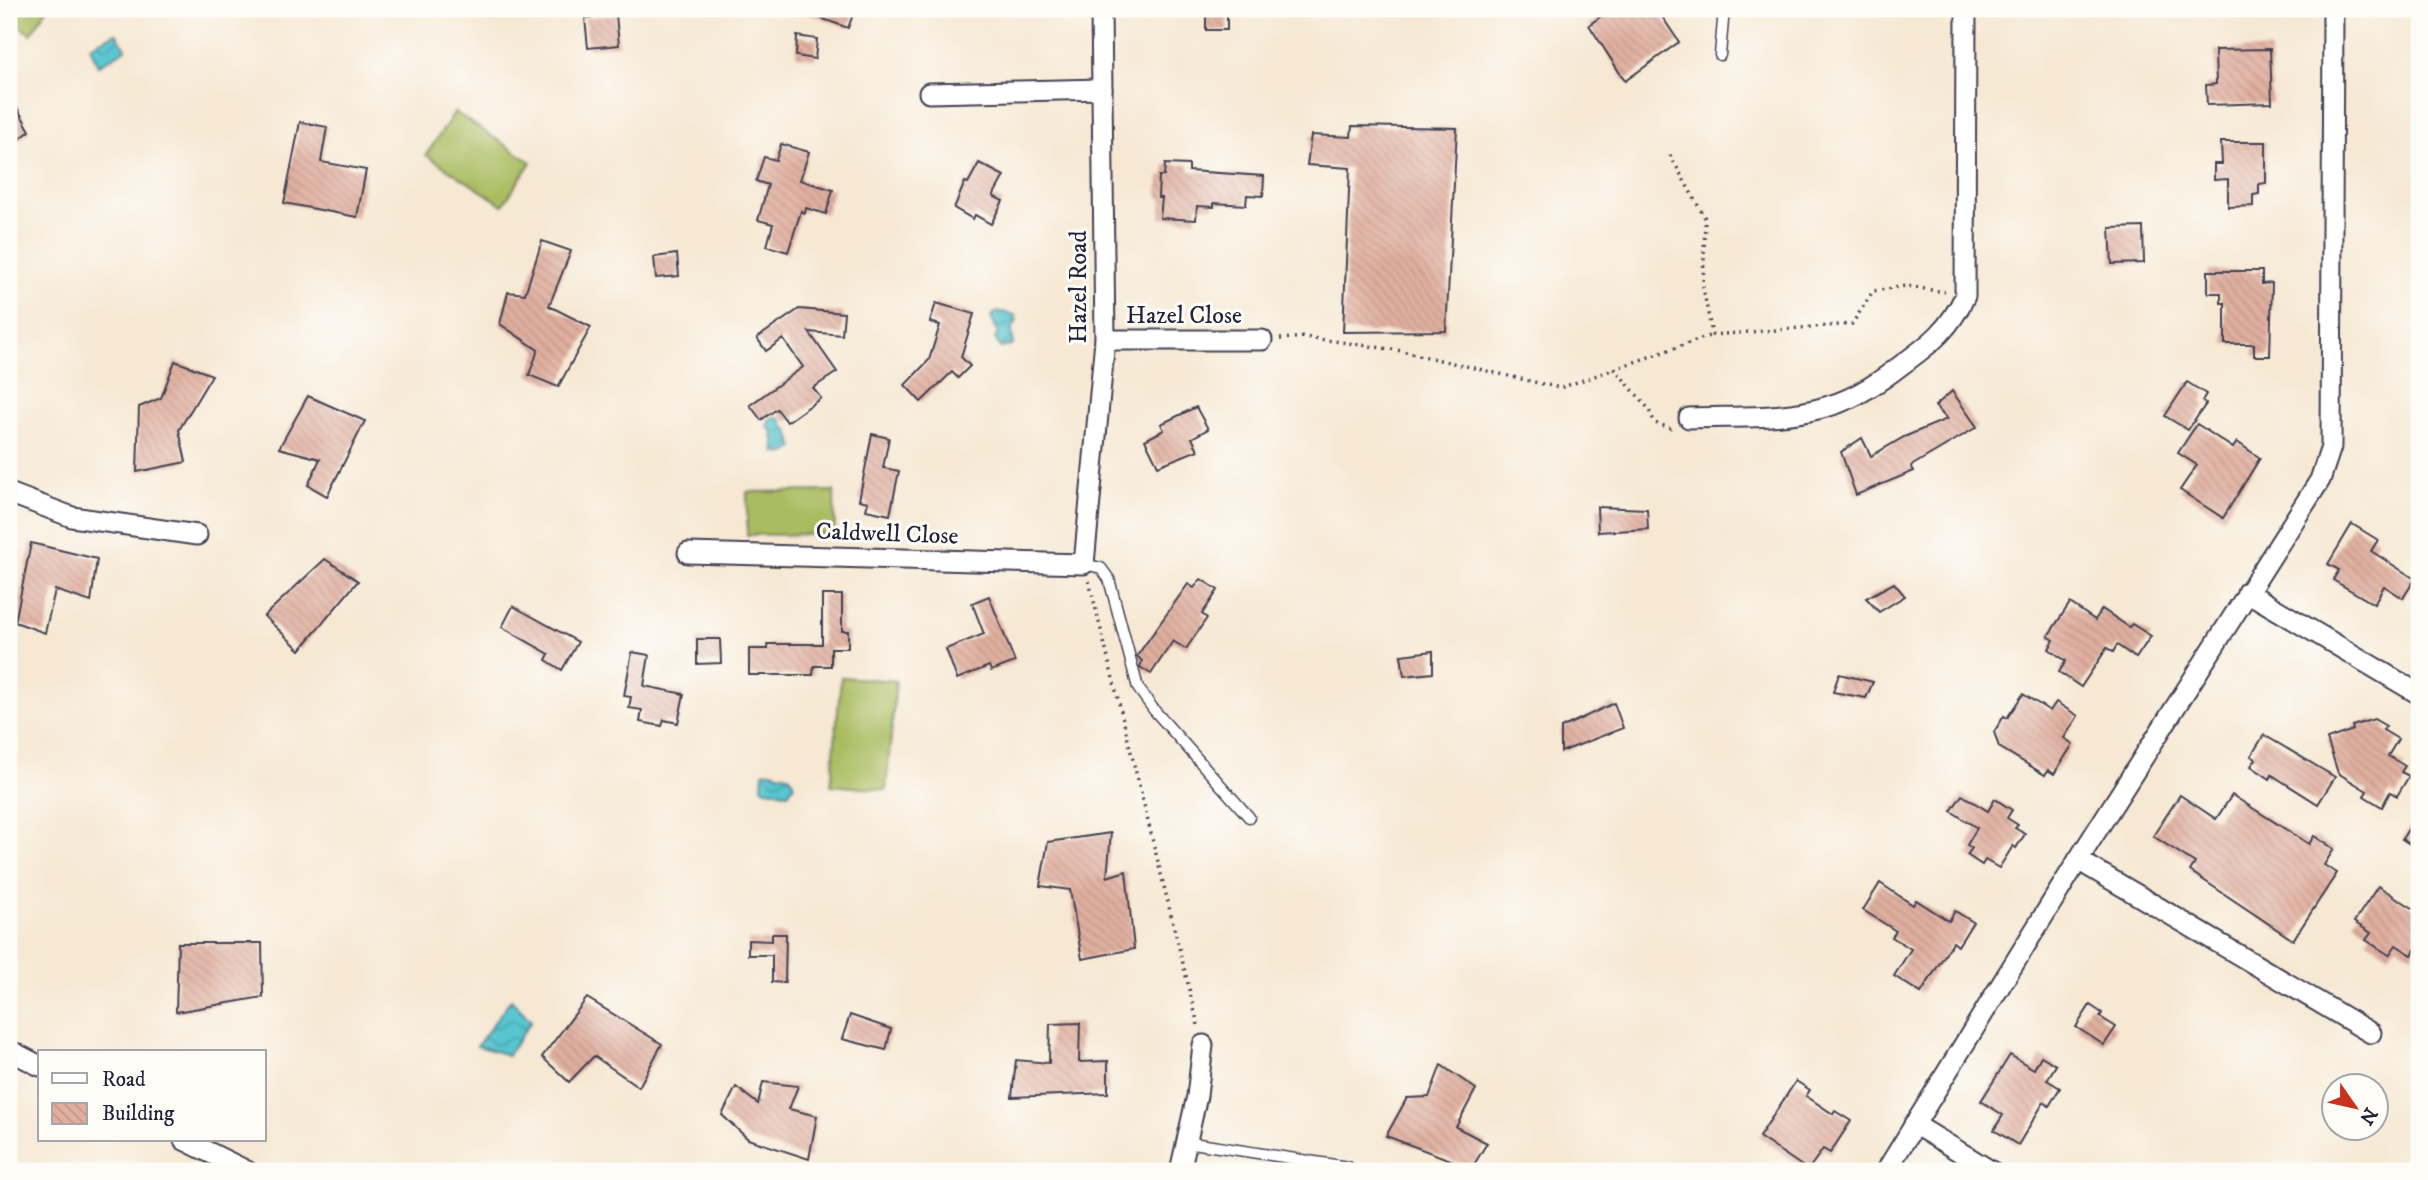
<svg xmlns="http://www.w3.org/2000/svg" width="2428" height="1180" font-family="'IM FELL DW Pica',serif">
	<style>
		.pitch { fill: #aabc60; stroke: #666f4e; stroke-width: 2 }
		.water { fill: url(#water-waves); stroke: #3d7485; stroke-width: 2 }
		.building { fill: url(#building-back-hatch) }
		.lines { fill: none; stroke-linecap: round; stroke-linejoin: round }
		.lane-casing { stroke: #424052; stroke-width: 13 }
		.street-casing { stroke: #424052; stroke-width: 23 }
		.path { stroke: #424052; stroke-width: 3.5; stroke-dasharray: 2 5; stroke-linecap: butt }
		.lane { stroke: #fff; stroke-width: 10 }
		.street { stroke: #fff; stroke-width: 19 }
		.labels { text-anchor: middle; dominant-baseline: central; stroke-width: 6; stroke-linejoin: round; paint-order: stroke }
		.street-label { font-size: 24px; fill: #22223b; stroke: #fdfcf7 }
	</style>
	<defs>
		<pattern id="water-waves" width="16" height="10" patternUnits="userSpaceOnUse" patternTransform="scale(1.75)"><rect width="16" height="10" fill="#58c5cf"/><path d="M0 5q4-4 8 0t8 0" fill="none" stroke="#48a0a9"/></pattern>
		<pattern id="building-back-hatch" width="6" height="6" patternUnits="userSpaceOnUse" patternTransform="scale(1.75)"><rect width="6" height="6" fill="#e0af9f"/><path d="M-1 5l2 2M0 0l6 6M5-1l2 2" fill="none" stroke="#c0968a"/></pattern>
	</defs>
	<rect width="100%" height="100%" fill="#fdfcf7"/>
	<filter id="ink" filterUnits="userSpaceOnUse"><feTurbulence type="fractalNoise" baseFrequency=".0143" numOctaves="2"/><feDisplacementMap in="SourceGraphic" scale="14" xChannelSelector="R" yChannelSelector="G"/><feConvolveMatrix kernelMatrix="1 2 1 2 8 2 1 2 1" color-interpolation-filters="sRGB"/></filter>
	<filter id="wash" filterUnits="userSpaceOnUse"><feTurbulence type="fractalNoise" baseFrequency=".00686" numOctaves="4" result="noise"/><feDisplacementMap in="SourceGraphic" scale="28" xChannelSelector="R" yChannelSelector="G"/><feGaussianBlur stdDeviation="1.57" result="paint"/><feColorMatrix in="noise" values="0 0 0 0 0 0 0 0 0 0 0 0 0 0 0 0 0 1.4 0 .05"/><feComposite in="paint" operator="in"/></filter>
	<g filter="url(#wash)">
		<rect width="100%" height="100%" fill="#f6e8d3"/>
		<!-- pitch -->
		<g class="pitch">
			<path d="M9 9H47L31 34 9 20Z"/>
			<path d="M455 112 531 162 503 205 426 155Z"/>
			<path d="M834 491 835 534 747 535V492Z"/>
			<path d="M841 677 896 681 886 790 831 785Z"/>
		</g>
		<!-- water -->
		<g class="water">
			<path d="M116 33 126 49 98 66 90 46Z"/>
			<path d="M1002 312 1015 315 1017 321 1012 329 1013 345 1001 348 995 339 998 332 991 317 995 313Z"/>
			<path d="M775 417 781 419 783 425 789 431 794 448C788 453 783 455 775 452L773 432 768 427 769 421Z"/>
			<path d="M772 771C782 776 790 770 794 785L788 793C779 794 774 788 765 789L762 786 763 772Z"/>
			<path d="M511 999 531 1021 508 1055 477 1046Z"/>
		</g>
		<g id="blocks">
			<!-- building -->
			<g class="building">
				<path d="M801 9H855L848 28 801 11Z"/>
				<rect x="1206" y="9" width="21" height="21"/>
				<path d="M1611 9H1657L1679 42 1625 81 1589 25Z"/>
				<path d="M616 15 619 45 588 48 585 18Z"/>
				<path d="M797 36 817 39 815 59 796 56Z"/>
				<path d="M2270 49 2272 103 2207 105 2206 85 2216 84 2215 50Z"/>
				<path d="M9 93 30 131 9 147Z"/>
				<path d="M300 122 327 127 321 162 366 170 357 217 284 203Z"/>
				<path d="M1352 126 1457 128 1446 331 1343 332 1350 168 1307 165 1311 135 1351 137Z"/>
				<path d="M2221 142H2266V183L2259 184V194L2253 195V206L2228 207V179L2214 180V164H2222Z"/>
				<path d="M781 144 809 152 800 180 833 190 826 214 806 208 805 213 801 211 788 252 767 246 773 224 758 220 768 185 756 181 764 157 776 160Z"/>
				<path d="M979 163 1004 176 993 196 1003 201 991 224 975 215 973 219 954 208 965 182 968 183Z"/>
				<path d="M1165 164 1189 165V171L1264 176 1263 196 1247 195 1246 205 1214 203V207L1197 206 1196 220 1160 218 1162 198H1158L1159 176H1164Z"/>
				<path d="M2143 227 2144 263 2112 264 2110 228Z"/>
				<path d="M542 241 571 251 549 306 591 327 558 387 529 375 538 350 500 324 508 292 525 294Z"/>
				<path d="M677 254 679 276 656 278 654 257Z"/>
				<path d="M2208 271H2262V284L2272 283 2270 356H2254V344H2225V303H2221V293H2208Z"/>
				<path d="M936 303 974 314 961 357 970 366 958 378 952 372 921 402 905 385 929 360 940 325 930 322Z"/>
				<path d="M799 309 844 313 842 335 809 332 837 372 813 388 821 398 787 422 777 409 761 420 750 405 803 367 783 339 766 351 757 338Z"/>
				<path d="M175 361 212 375 179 430 186 462 137 472 139 407 161 398Z"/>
				<path d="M2187 382 2206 394 2202 401 2206 404 2188 430 2165 416Z"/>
				<path d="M1952 391 1977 427 1911 466 1914 471 1856 495 1841 452 1862 438 1871 456 1904 437 1947 419 1935 406Z"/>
				<path d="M308 396 365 421 327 496 308 485 320 459 279 448Z"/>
				<path d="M1196 407 1208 429 1192 438 1198 450 1158 466 1145 440 1164 430 1161 424Z"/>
				<path d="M2197 424 2233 448 2237 442 2260 458 2223 518 2180 490 2197 465 2178 453Z"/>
				<path d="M872 434 889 438 883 468 899 471 890 515 866 510 868 502 859 500Z"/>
				<path d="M1597 507 1647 509 1648 529 1598 532Z"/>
				<path d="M2352 524 2378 540 2371 551 2415 579 2403 598 2384 586 2374 604 2333 580 2339 570 2328 564Z"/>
				<path d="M31 543 97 559 91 602 55 590 45 633 15 622Z"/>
				<path d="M325 559 358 581 300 650 264 616Z"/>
				<path d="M1201 579 1218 590 1202 614 1207 618 1186 649 1173 641 1151 674 1140 667 1142 661 1137 656 1188 584 1194 588Z"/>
				<path d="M1894 583 1905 596 1879 612 1866 598Z"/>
				<path d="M822 595H842V631H848V648H831V666H814L813 675H749V649H768L767 644H822Z"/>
				<path d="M989 596 1015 662 991 671 989 666 957 679 946 649 984 634 972 603Z"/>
				<path d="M2070 603 2095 620 2102 609 2129 627 2132 624 2151 636 2136 658 2117 645 2113 652 2107 648 2081 687 2059 672 2066 661 2049 649 2054 640 2048 636Z"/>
				<path d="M513 606 578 642 562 670 546 660 549 654 502 627Z"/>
				<path d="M697 639H720L721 663 697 664Z"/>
				<path d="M1433 651V673L1404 676 1401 655Z"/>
				<path d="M632 652 649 655 644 686 684 694 678 723 664 720 662 726 640 722 642 710 629 708 631 697 624 696Z"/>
				<path d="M1839 674 1873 682 1866 698 1833 692Z"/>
				<path d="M2023 694 2050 711 2056 702 2078 716 2064 738 2073 744 2054 774 2048 770 2045 775 1999 747 1994 732 2004 716 2007 718Z"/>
				<path d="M1614 703 1623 728 1561 752V728Z"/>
				<path d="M2374 719 2386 726 2383 730 2398 739 2388 756 2405 766 2401 772 2409 776 2397 796 2390 792 2382 807 2364 796 2367 791 2338 773 2327 739 2353 730 2352 726Z"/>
				<path d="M2264 735 2335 777 2318 804 2272 775 2270 779 2251 766 2256 759 2251 756Z"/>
				<path d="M1962 795 1988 811 1995 799 2012 810 2007 818 2018 825 2015 828 2025 834 2016 848 2013 846 1999 868 1985 860 1982 865 1967 855 1972 848 1967 845 1977 828 1951 811Z"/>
				<path d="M2180 795 2216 819 2232 795 2309 844 2314 836 2334 849 2324 865 2337 873 2293 940 2190 871 2195 863 2153 836Z"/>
				<path d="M2419 812V850L2402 839Z"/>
				<path d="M1111 833 1107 877 1126 871 1134 949 1082 959 1070 890 1040 886 1048 842Z"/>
				<path d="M1880 883 1913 905 1916 900 1949 921 1955 911 1973 922 1958 946 1953 942 1921 993 1894 976 1911 949 1892 937 1896 931 1863 910Z"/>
				<path d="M2378 886 2419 912V943L2412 955 2396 945 2389 955 2366 940 2371 933 2354 922Z"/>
				<path d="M772 934H786L785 983 772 982V955H748V940L772 941Z"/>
				<path d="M178 943H262L263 997 176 1012Z"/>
				<path d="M587 998 662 1044 639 1087 594 1056 569 1082 542 1057Z"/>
				<path d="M2090 1005 2102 1013 2100 1017 2116 1027 2104 1045 2076 1027Z"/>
				<path d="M850 1015 891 1029 886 1050 842 1039Z"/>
				<path d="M1080 1023 1079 1062 1108 1061V1093L1012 1097 1016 1060 1049 1063 1050 1024Z"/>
				<path d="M2010 1055 2034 1069 2041 1056 2056 1065 2047 1080 2060 1088 2049 1106 2044 1102 2018 1145 1994 1130 2003 1115 1981 1101Z"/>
				<path d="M1441 1065 1476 1089 1456 1127 1487 1143 1472 1168 1386 1136 1407 1098 1429 1097Z"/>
				<path d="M1796 1081 1810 1090 1806 1096 1833 1114 1835 1111 1851 1121 1830 1153 1823 1149 1808 1170 1759 1137Z"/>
				<path d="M763 1082 798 1086 789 1109 817 1116 809 1159 748 1139 722 1115 736 1087 758 1104Z"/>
			</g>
		</g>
	</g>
	<g filter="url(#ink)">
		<use href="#blocks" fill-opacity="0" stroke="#424052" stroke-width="2"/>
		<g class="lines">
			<defs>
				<g id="lane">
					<path d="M1720 55 1724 9"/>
					<path d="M1084 564 1101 568 1109 579 1138 688 1154 710 1249 817"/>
					<path d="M1186 1142 1348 1167"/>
				</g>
				<g id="street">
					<path d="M929 93 1102 89"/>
					<path d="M1105 340H1262"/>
					<path d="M1689 418C1735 416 1785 420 1829 406 1857 398 1882 380 1904 363 1933 342 1950 328 1965 296L1966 9"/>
					<path d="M9 493 72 517 197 535"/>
					<path d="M688 553 1084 564 1105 340 1101 9"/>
					<path d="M2247 592 2419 694"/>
					<path d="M2078 860 2371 1033"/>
					<path d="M9 1050 40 1066"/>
					<path d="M1914 1124 1991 1171"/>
					<path d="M184 1140 247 1171"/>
					<path d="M1180 1171 1197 1096 1203 1045"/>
					<path d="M1886 1171 2078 860 2320 480 2331 447 2333 9"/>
				</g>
			</defs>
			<!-- lane casing -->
			<use href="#lane" class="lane-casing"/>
			<!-- street casing -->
			<use href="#street" class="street-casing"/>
			<!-- path -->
			<g class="path">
				<path d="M1670 155 1705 218 1703 287 1712 335 1852 324 1873 291 1906 286 1945 292"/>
				<path d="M1280 339 1305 337 1397 350 1560 388 1712 335"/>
				<path d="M1614 368 1648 408 1655 423 1670 428 1675 425"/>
				<path d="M1089 581 1199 1029"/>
			</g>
			<!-- lane -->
			<use href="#lane" class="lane"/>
			<!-- street -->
			<use href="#street" class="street"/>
		</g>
	</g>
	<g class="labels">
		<!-- street labels -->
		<g class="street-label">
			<text transform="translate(1079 287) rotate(-90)">Hazel Road</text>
			<text x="1184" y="316">Hazel Close</text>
			<text transform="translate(887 534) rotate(2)">Caldwell Close</text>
		</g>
	</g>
	<!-- margin -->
	<rect width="2428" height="1180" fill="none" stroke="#fdfcf7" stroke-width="35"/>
	<!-- legend -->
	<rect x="38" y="1050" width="228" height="91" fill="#fdfcf7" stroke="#a5a5ac" stroke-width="2"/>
	<rect x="52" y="1073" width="35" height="10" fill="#ffffff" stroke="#a5a5ac" stroke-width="2"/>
	<text x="102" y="1086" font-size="21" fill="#22223b">Road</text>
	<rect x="52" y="1103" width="35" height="21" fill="url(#building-back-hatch)" stroke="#a5a5ac" stroke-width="2"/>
	<text x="102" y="1120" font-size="21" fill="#22223b">Building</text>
	<!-- north arrow -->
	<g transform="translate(2355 1107) rotate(124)"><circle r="33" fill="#fdfcf7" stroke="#a5a5ac" stroke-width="2"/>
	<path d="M0-5L12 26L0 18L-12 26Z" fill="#c8321e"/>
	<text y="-10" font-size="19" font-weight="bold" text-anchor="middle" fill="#22223b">N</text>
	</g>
</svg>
